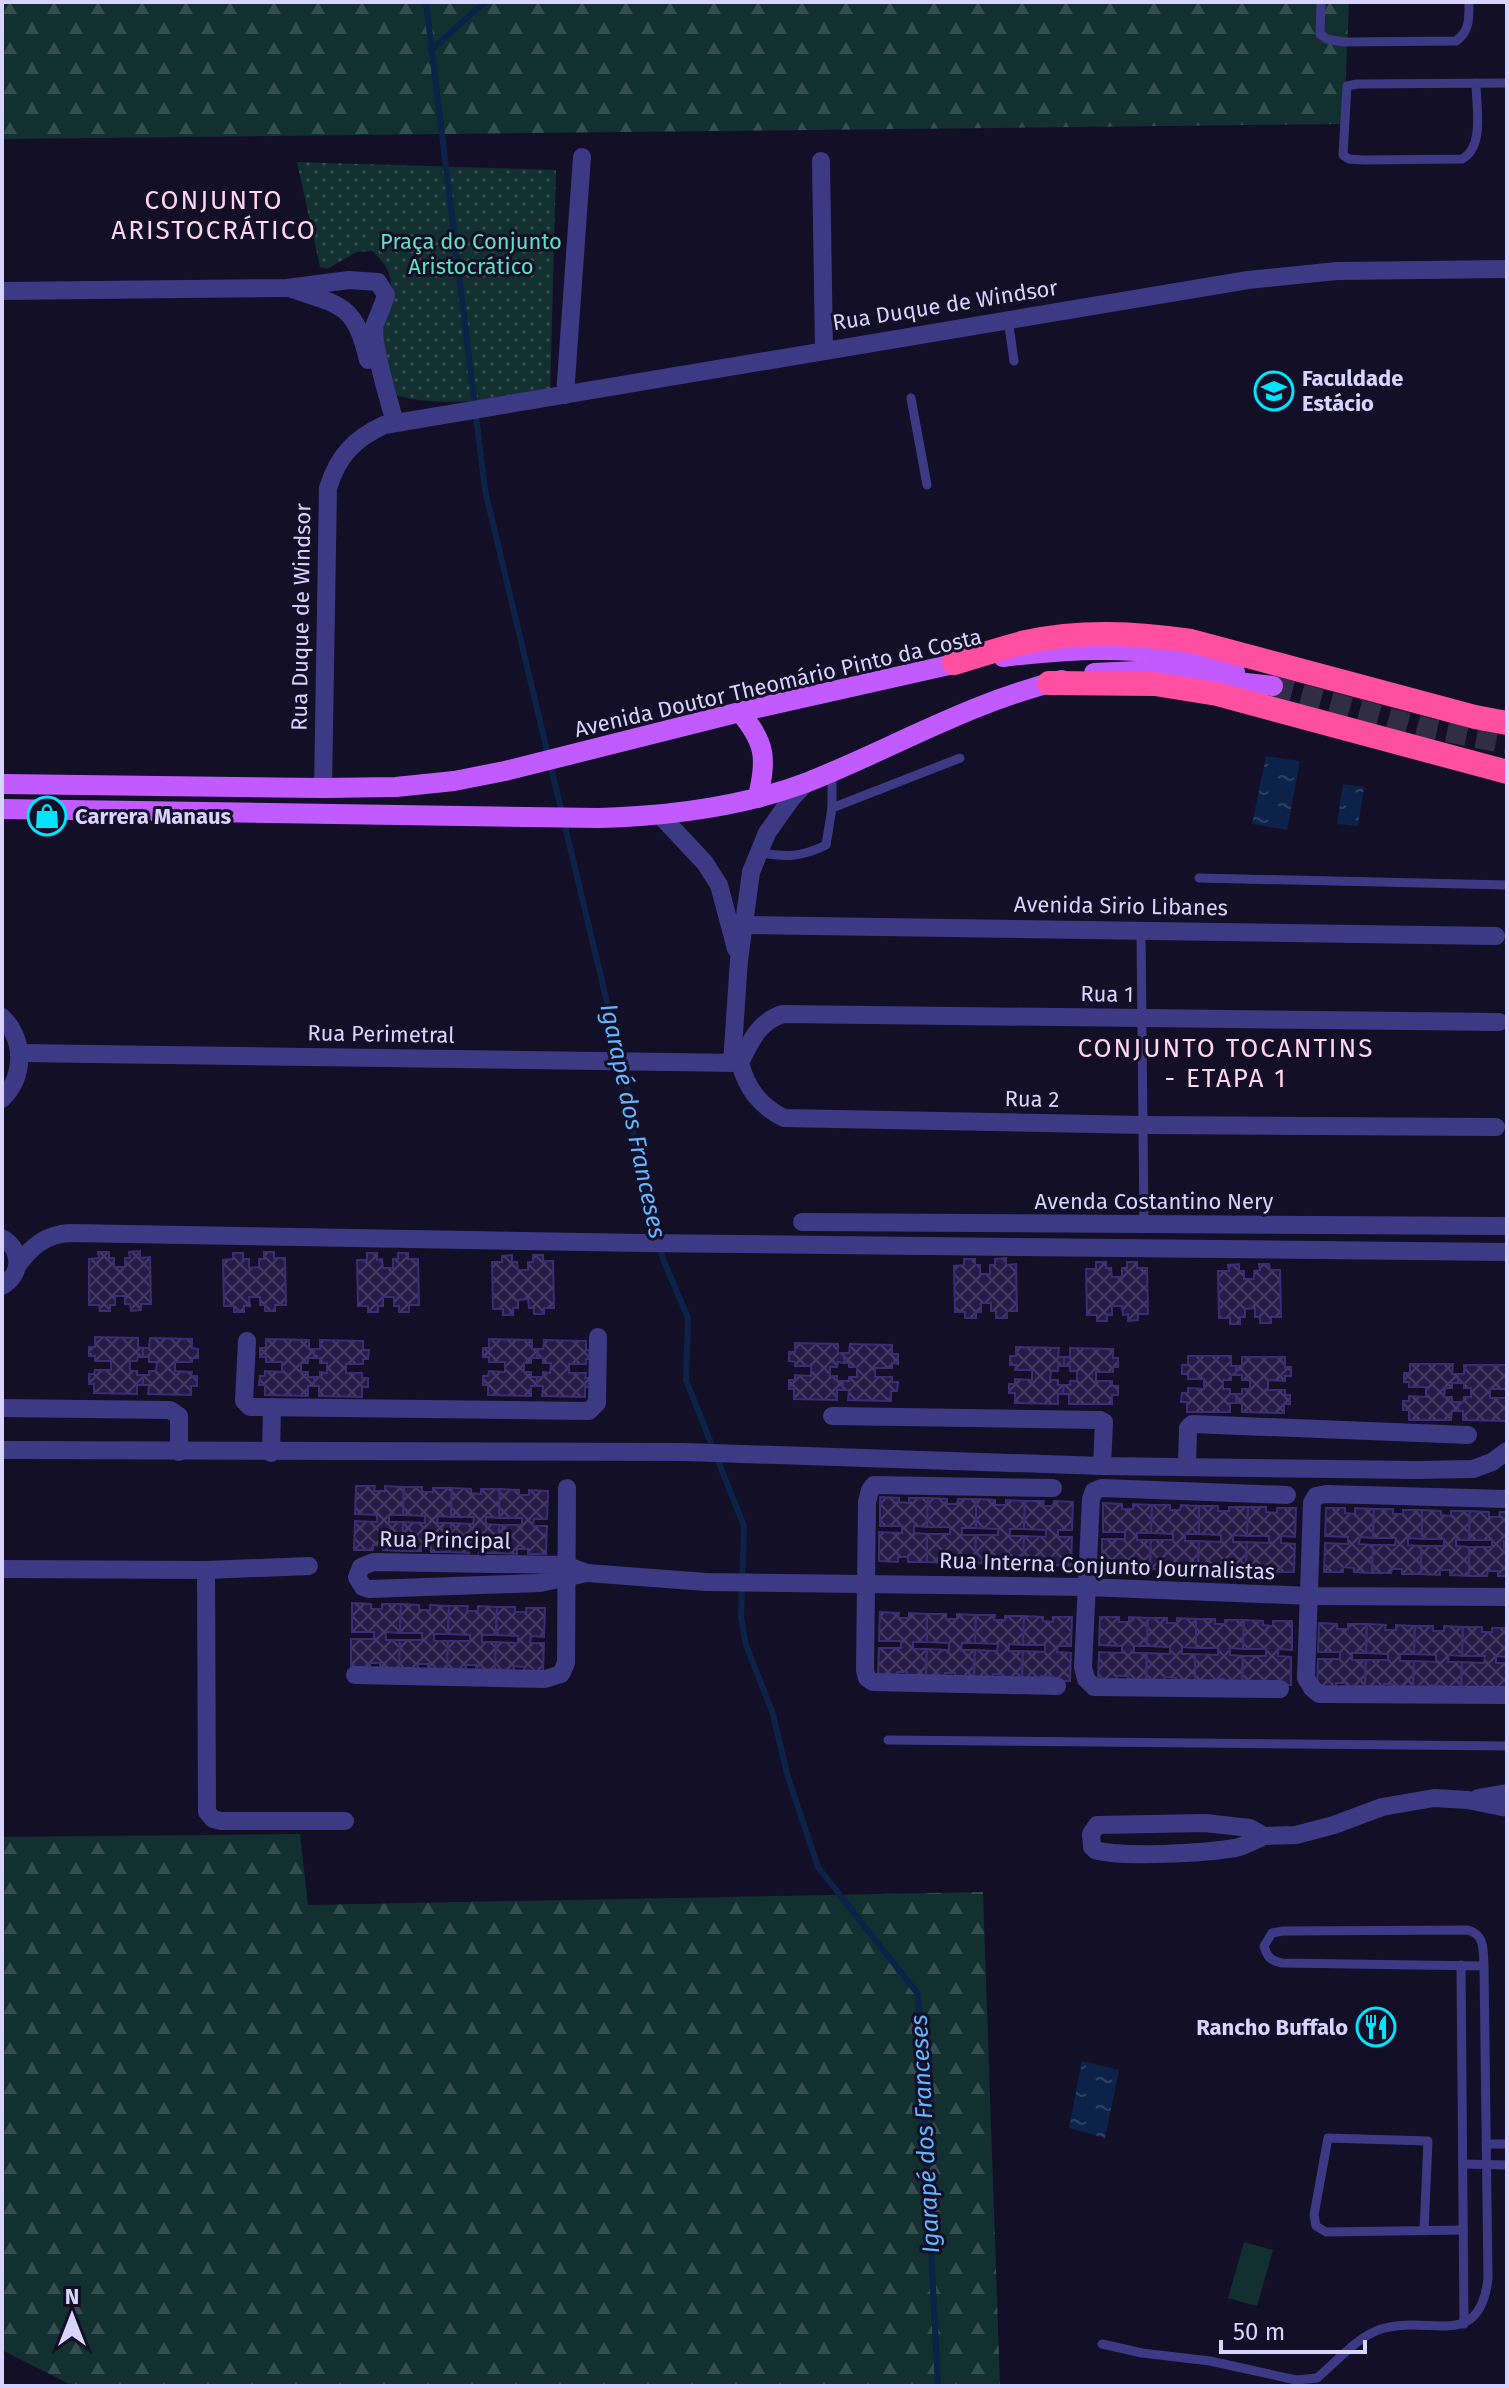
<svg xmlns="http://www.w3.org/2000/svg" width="1509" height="2388" font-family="'Fira Sans',sans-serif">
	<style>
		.grass { fill: #12302f }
		.forest { fill: url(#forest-firs) }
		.park { fill: url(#park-dots) }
		.water { fill: url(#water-ripples) }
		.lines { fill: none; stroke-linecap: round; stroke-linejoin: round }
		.stream { stroke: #0c2248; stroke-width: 6 }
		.building { fill: url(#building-cross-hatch); stroke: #3b2d73; stroke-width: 2 }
		.primary-tunnel { stroke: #312d47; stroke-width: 20; stroke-dasharray: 20 10; stroke-linecap: butt }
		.lane { stroke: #3d3a85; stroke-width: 9 }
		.street { stroke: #3d3a85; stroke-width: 18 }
		.primary { stroke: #c25bff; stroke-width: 20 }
		.highway { stroke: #ff4fa3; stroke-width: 24 }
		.labels { text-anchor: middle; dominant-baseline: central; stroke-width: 6; stroke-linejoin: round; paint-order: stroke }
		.park-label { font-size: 22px; fill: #5fe0c0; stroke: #130f26 }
		.street-label { font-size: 22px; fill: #d9d4ff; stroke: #130f26 }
		.poi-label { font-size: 22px; font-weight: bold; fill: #d9d4ff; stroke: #130f26; text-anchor: start }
		.water-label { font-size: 24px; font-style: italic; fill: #62b6ff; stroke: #130f26 }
		.quarter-label { font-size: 26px; letter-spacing: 2px; fill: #ffd6f0; stroke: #130f26 }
	</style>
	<defs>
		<pattern id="forest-firs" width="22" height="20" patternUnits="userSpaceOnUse" patternTransform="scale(2)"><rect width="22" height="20" fill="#12302f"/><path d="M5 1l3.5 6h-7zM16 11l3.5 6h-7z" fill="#344d4e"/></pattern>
		<pattern id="park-dots" width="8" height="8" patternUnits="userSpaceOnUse" patternTransform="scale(2)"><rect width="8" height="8" fill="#12302f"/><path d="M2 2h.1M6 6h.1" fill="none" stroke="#344d4e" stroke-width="1.8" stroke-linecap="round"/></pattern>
		<pattern id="water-ripples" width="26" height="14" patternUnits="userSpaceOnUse" patternTransform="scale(2)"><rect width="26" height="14" fill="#0c2248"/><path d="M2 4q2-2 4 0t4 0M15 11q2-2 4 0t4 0" fill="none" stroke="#2f4163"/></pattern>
		<pattern id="building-cross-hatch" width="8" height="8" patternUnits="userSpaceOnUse" patternTransform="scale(2)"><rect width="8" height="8" fill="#241b47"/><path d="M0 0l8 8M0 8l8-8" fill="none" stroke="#433b63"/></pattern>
	</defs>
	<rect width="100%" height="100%" fill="#130f26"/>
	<!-- grass -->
	<path class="grass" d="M1244 2242 1273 2250 1257 2306 1228 2298Z"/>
	<!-- forest -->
	<g class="forest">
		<path d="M2 2H1349L1344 124 2 139Z"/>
		<path d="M300 1834 308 1905 983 1892 1000 2386H73L2 2350V1837Z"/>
	</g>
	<!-- park -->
	<path class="park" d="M297 162 556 170 550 396C509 398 419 411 386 390L368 327C388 297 405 281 372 251L357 252 327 269 320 267Z"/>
	<!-- water -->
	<g class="water">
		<path d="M1266 756 1300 761 1287 830 1252 824Z"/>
		<path d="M1343 784 1364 787 1358 826 1337 824Z"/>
		<path d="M1082 2061 1119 2070 1105 2138 1069 2128Z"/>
	</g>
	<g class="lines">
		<!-- stream -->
		<g class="stream">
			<path d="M426 2 485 490 630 1099 635 1150 663 1259 688 1318 686 1380 744 1526 741 1617 746 1645 773 1714 787 1774 818 1867 918 1994 938 2386"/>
			<path d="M431 50 485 2"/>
		</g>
	</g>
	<!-- building -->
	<g class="building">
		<path d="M140 1251V1258L150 1257 151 1304H141V1310L131 1311 130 1304H125V1296H115V1305H110V1311H100L99 1305H89V1259L99 1258 98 1252H109V1258H114V1267H125V1258H130L129 1252Z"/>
		<path d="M264 1252H274V1258H285L286 1305H275V1311H265V1305H260V1297H249L250 1306H244V1312H234V1306H224L223 1260 233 1259V1253H243V1259H249V1268L259 1267V1259H264Z"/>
		<path d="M367 1253H377V1260L382 1259 383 1268H393V1259H398V1253H408V1259H418L419 1305H409V1312H399V1306H394V1297H383V1306H378V1312H368V1306H358L357 1260H367Z"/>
		<path d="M512 1255V1262H517L518 1270H528V1262H533V1255H543V1261H553L554 1308H544V1314H534V1308H529L528 1299 518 1300V1308H513V1315H503V1309H493L492 1262H502V1256Z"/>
		<path d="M1006 1258V1265L1016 1264 1017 1311H1007V1318H996V1311H991V1303H981V1312H976V1318H965V1312H955L954 1266 964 1265V1259H975V1265H980V1274H990V1265H995V1259Z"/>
		<path d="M1096 1262H1106V1268H1111L1112 1277H1122V1268H1127V1262H1137V1268H1147L1148 1314H1138V1320L1128 1321V1314L1123 1315 1122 1306H1112V1315H1107V1321H1097V1315H1087L1086 1269H1096Z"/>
		<path d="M1239 1264V1271H1244V1279H1254V1271L1260 1270 1259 1264H1269L1270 1270H1280L1281 1317H1271V1323H1260V1317H1255V1308L1245 1309V1317H1240V1324H1230V1318H1219L1218 1271H1229L1228 1265Z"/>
		<path d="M95 1337 138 1338V1347L143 1348V1357H138L137 1361H130V1371H137V1375H143V1385H137V1394L94 1393V1384H89V1374H94L95 1370H111V1361H95V1356H89V1347H95Z"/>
		<path d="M150 1338 192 1339V1348L198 1349V1358H192V1362H175V1371L192 1372 191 1376H197V1386H191V1395L148 1394 149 1385H143V1375H149V1371H156L157 1362H149V1357H143V1348H149Z"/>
		<path d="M266 1339 309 1340V1349H314V1358H308V1363H301V1372H308V1377H314V1386H308V1396L265 1395V1385H259L260 1376H265V1371L282 1372V1362H266V1357H260V1348H266Z"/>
		<path d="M489 1339 532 1340V1349H538L537 1358H531V1363H524V1372H531V1377H537V1386H531V1396L488 1395V1385H483V1376H488L489 1371 505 1372V1362H489V1357H483V1348H489Z"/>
		<path d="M320 1340 363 1341V1350H369L368 1359H363V1364H346V1373H362V1378H368V1387H362V1397L319 1396V1386H314V1377H320V1372L327 1373V1363H320V1358H314V1349H320Z"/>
		<path d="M544 1340 586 1341V1350H592V1359H586V1364H569V1373H586L585 1378H591V1387H585V1397L542 1396 543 1386H537V1377H543V1372L550 1373 551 1363H543V1358H537L538 1349H543Z"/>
		<path d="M795 1343 838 1344V1353H844V1363L838 1362 837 1367H830V1376H837V1381H843V1390H837V1400L794 1399V1389H789V1380H795V1375L811 1376V1366H795V1362L789 1361V1352H795Z"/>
		<path d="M850 1344 892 1345V1354H898V1364L892 1363V1368H875V1377H892V1382H898L897 1391H891V1401L848 1400 849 1390H843V1381H849V1377H857V1367H849V1363H844V1353H849Z"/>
		<path d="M1016 1347 1059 1348 1058 1357H1064V1366H1058V1371H1051L1050 1380H1058V1385H1064L1063 1394H1058V1404L1015 1403V1393H1009V1384H1015V1379L1032 1380V1370H1015L1016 1365H1010V1356H1016Z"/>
		<path d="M1070 1348 1113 1349V1358H1118V1367H1113V1372H1096V1381H1112V1386H1118V1395H1112V1404H1069V1394H1063L1064 1385H1070V1381H1077V1371H1070V1366H1064V1357H1070Z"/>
		<path d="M1188 1356H1231V1366H1236V1375H1231V1380H1223V1389H1230V1394H1236V1403H1230V1412H1187V1402H1181L1182 1393H1188V1388L1204 1389V1379H1188V1374H1182V1365H1188Z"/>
		<path d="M1242 1357H1285V1367H1291V1376H1285V1381L1268 1380V1390H1285V1395H1290V1404H1284V1413L1242 1412V1403H1236V1394H1242V1389H1250V1380H1242V1375H1236V1366H1242Z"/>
		<path d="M1410 1364H1453L1452 1374H1458V1383H1452V1388H1445L1444 1397H1452V1402H1458V1411H1452L1451 1420H1409V1410H1403V1401H1409V1396L1426 1397V1387H1409V1382H1404V1373H1410Z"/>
		<path d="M1464 1365H1507L1506 1389H1490V1398H1506V1421L1463 1420V1411H1458V1402H1463L1464 1397H1471V1388H1464V1383H1458V1374H1464Z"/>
		<path d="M356 1486H375L374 1491H385V1486L404 1487 403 1515H389V1522H403L402 1551 383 1550 384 1546 373 1545V1550H354L355 1521 377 1522V1515L355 1514Z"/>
		<path d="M404 1487H422V1492H433V1488H452L451 1517 438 1516 437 1523H451L450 1552H431V1547L421 1546V1551H402L403 1522 425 1523V1516L403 1515Z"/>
		<path d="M452 1488 471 1489V1493L481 1494V1489H500L499 1518 486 1517V1524L499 1525 498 1553H479L480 1548H469V1553L450 1552 451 1523 473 1524 474 1517H451Z"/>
		<path d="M500 1489 519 1490V1495H529V1490L548 1491 547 1519H534L533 1526H547L546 1554H528V1549H517V1554L498 1553 499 1525H522V1518H499Z"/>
		<path d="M880 1497 899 1498V1502L909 1503V1498H928L927 1527 914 1526V1533L927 1534V1562H908V1557H898V1562L879 1561V1532L902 1533V1526H880Z"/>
		<path d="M928 1498 947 1499V1504H957L958 1499H976V1528H962V1535H976L975 1563H956V1558H946L945 1563 927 1562V1534H950V1527H927Z"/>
		<path d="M976 1499 995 1500V1505H1006V1500L1025 1501 1024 1529H1010V1536H1024L1023 1565 1004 1564V1559H994V1564L975 1563 976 1535H998V1529L976 1528Z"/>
		<path d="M1025 1501H1044L1043 1506H1053L1054 1501 1073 1502 1072 1530H1058V1537H1072L1071 1566 1052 1565V1561L1042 1560V1565H1023L1024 1536 1046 1537V1530L1024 1529Z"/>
		<path d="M1103 1503 1122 1504V1509H1133V1504L1152 1505 1151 1533H1137V1540H1151L1150 1569 1131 1568V1563H1121V1568L1102 1567V1539H1125V1532H1103Z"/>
		<path d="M1152 1505H1170V1510H1180L1181 1505 1199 1506V1534H1185V1541H1199L1198 1570 1179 1569V1564H1169V1569H1150L1151 1540H1173V1534L1151 1533Z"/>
		<path d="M1199 1506H1218V1511H1229V1507H1248L1247 1536 1233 1535V1542H1247L1246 1571 1227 1570V1566L1217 1565V1570H1198L1199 1541 1221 1542V1535L1199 1534Z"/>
		<path d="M1248 1507H1266V1512L1277 1513V1508H1296L1295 1537 1281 1536V1543L1295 1544 1294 1572H1275V1567H1265V1571H1246L1247 1542 1269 1543V1536H1247Z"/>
		<path d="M1326 1508H1345V1513L1355 1514V1508L1374 1509 1373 1538 1360 1537 1359 1544 1373 1545 1372 1573 1354 1572V1568L1343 1567V1572H1324L1325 1543 1348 1544V1537L1325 1536Z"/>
		<path d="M1374 1509H1393V1514H1403V1510H1422V1539L1408 1538V1545L1421 1546V1574H1402V1569H1392L1391 1573H1372L1373 1545H1395L1396 1538H1373Z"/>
		<path d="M1422 1510 1441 1511V1515L1451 1516V1511H1470L1469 1540H1456V1546L1469 1547V1576L1450 1575V1570H1440V1575L1421 1574V1546H1444V1539H1422Z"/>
		<path d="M1470 1511 1489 1512V1517H1499L1500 1512H1507V1541H1504V1548H1507V1576H1498V1571H1488L1487 1576H1469V1547H1492V1540H1469Z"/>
		<path d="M352 1603 371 1604V1609H382V1604H401L400 1633 386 1632V1640H400L399 1668H380V1663H370V1668L351 1667V1639H374V1632H352Z"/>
		<path d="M401 1604 419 1605V1610H430V1605L449 1606 448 1634H434V1641H448L447 1670 428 1669V1664H418V1669L399 1668 400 1640H422V1633H400Z"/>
		<path d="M449 1606H468L467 1611H478V1606L497 1607 496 1635H482V1642H496L495 1671 476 1670V1665H466V1670H447L448 1641H470V1635L448 1634Z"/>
		<path d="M497 1607H515V1612H526V1608H545L544 1637 531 1636 530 1643H544L543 1672 524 1671V1667L514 1666V1671H495L496 1642 518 1643V1636L496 1635Z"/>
		<path d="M880 1612 899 1613 898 1618H909V1613L927 1614V1642H913V1649H927L926 1678 907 1677V1672H897V1677L878 1676 879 1648H901V1641H879Z"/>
		<path d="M927 1614H946V1619H957V1614L976 1615 975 1643H962L961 1650H975L974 1679H955V1673H945V1678H926L927 1649 949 1650V1643L927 1642Z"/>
		<path d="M976 1615H995L994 1620H1005V1616H1024L1023 1645 1009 1644V1651H1023L1022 1680 1003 1679V1675L993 1674V1679H974L975 1650 997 1651 998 1644 975 1643Z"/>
		<path d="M1024 1616 1043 1617V1621L1053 1622V1617H1072L1071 1646H1058L1057 1652 1071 1653 1070 1681H1052V1676H1041V1680H1022L1023 1651 1045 1652V1645H1023Z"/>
		<path d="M1100 1617H1119V1622H1129V1617L1148 1618 1147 1646H1134V1653H1147L1146 1682 1127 1681 1128 1676H1117V1681L1098 1680 1099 1652 1122 1653V1646L1099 1645Z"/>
		<path d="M1148 1618H1167V1623H1177V1618L1196 1619V1648L1182 1647V1654H1195V1683L1176 1682V1678L1165 1677V1682H1146L1147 1653 1170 1654V1647L1147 1646Z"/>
		<path d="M1196 1619H1215V1624H1225V1620H1244L1243 1649 1230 1648V1655L1243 1656 1242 1684H1224V1679H1214L1213 1683H1195V1654L1218 1655V1648H1196Z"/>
		<path d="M1244 1620 1263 1621V1625L1273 1626V1621H1292V1650L1278 1649V1656L1291 1657V1685L1242 1684 1243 1656H1266V1649H1243Z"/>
		<path d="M1319 1623 1337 1624V1629H1348V1624H1367L1366 1653H1352V1660H1366L1365 1688H1346V1683H1336V1688L1317 1687 1318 1659H1340V1652H1318Z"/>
		<path d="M1367 1624 1386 1625 1385 1630H1396V1625L1415 1626 1414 1654H1400V1661H1414L1413 1690 1394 1689V1684H1384V1689L1365 1688 1366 1660H1388V1654L1366 1653Z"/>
		<path d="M1415 1626H1433V1631H1444V1626L1463 1627 1462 1656 1449 1655 1448 1662H1462L1461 1691 1442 1690V1686L1432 1685V1690H1413L1414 1661 1436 1662V1655L1414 1654Z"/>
		<path d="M1463 1627H1482V1632H1492V1628H1507V1657L1496 1656V1663H1507V1692L1461 1691 1462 1662 1484 1663 1485 1656H1462Z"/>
	</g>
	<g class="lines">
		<!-- primary-tunnel -->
		<path class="primary-tunnel" d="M1273 686 1427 728 1507 744"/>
		<!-- lane -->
		<g class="lane">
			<path d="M1321 2 1320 34 1327 39 1343 42 1456 41C1470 31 1469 18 1469 2"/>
			<path d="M1476 83C1476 106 1485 147 1462 159L1364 160 1349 159 1343 155 1347 86 1357 84 1507 83"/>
			<path d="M1008 319 1014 361"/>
			<path d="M911 398 927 485"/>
			<path d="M832 808 960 758"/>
			<path d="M759 852C784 858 802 857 826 845L832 808V771"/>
			<path d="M1199 878 1507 885"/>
			<path d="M1141 931 1144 1225"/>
			<path d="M888 1740 1507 1746"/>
			<path d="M1461 1965 1464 2324"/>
			<path d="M1486 2144H1507"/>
			<path d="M1463 2164 1507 2165"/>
			<path d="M1424 2231 1428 2141 1328 2138 1314 2215 1316 2226 1326 2232 1463 2230"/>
			<path d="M1102 2344 1142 2353 1210 2361 1296 2380 1317 2378C1336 2362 1357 2337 1381 2329 1430 2314 1479 2352 1488 2279L1484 1966C1483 1949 1485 1935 1468 1930L1283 1931 1272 1933 1264 1946C1267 1957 1271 1961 1282 1963L1484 1966"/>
		</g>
		<!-- street -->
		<g class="street">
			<path d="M821 161 824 349"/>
			<path d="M292 289C343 306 355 305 368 360"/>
			<path d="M2 291 287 288 349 280 378 282 386 295C383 305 379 314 375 324 370 341 390 403 395 423"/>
			<path d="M565 395 582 157"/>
			<path d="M323 788 328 488C338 456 354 439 384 425L1248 280 1337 271 1507 269"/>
			<path d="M661 816 705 863 719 885 736 949"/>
			<path d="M744 925 1496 936"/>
			<path d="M2 1017C25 1040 25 1076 2 1099"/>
			<path d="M20 1053 740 1063"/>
			<path d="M732 1063 739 960 751 872 767 833 791 799 807 782"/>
			<path d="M740 1063C747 1089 760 1106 784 1118L1145 1125 1496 1127"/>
			<path d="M740 1063C750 1042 759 1021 783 1014L1499 1022"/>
			<path d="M802 1222 1505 1226"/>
			<path d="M2 1238C23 1250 22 1274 2 1286"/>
			<path d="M18 1265C31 1247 46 1234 70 1233L642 1243 1507 1252"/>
			<path d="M247 1341 244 1401 250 1407 589 1411 597 1403 598 1337"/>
			<path d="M2 1408 170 1410 179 1416V1452"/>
			<path d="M832 1416 1100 1420 1104 1422 1102 1466"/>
			<path d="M2 1450 684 1452 1102 1466 1417 1470 1473 1469 1492 1462 1507 1451"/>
			<path d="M271 1453 272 1407"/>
			<path d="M1187 1466 1188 1428 1192 1424 1468 1435"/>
			<path d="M1053 1488 874 1485 870 1490 867 1502 865 1670 867 1678 873 1682 1057 1686"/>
			<path d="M1507 1499 1326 1494 1316 1496 1312 1503 1306 1678 1312 1688 1319 1694 1507 1695"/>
			<path d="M2 1569 206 1570 309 1566"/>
			<path d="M206 1570 207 1812 213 1819 221 1821H345"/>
			<path d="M587 1573 540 1583 369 1589 363 1587 357 1577 361 1567 373 1562 565 1565 587 1573 706 1582 1086 1587 1311 1596 1507 1597"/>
			<path d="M355 1675 545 1679 561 1674 566 1663 567 1488"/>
			<path d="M1280 1689 1094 1687 1086 1679 1083 1667 1091 1499 1094 1491 1102 1488 1287 1495"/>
			<path d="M1478 1798 1507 1793"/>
			<path d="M1264 1836C1255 1840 1245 1846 1235 1848 1205 1853 1123 1858 1095 1850L1092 1847 1091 1834 1097 1825 1205 1823 1250 1828 1264 1836 1296 1835 1334 1825 1382 1807 1434 1798 1468 1800 1507 1808"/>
		</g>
		<!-- primary -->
		<g class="primary">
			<path d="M1003 657C1082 647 1159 644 1235 672"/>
			<path d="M1094 673 1138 671 1273 686"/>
			<path d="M740 712C767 745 766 758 758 798"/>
			<path d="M2 784 323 788 396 787 454 781 505 771 740 712 967 661"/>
			<path d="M2 809 599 818C669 816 742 807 808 782 893 748 973 701 1062 680"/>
		</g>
		<!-- highway -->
		<g class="highway">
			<path d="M954 663C978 656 1002 648 1026 642 1081 630 1136 633 1191 641L1475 717 1507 723"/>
			<path d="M1049 683 1155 684 1217 694 1507 772"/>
		</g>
	</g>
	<!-- icons -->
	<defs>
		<symbol id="university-ring" viewBox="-11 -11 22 22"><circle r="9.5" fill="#130f26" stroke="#00e5ff" stroke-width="1.5"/><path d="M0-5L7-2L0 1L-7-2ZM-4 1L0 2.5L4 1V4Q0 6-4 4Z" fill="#00e5ff"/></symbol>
		<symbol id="shop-ring" viewBox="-11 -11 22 22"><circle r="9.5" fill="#130f26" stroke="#00e5ff" stroke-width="1.5"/><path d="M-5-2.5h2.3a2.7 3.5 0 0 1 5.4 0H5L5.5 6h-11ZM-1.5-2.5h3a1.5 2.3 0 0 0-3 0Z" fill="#00e5ff"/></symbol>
		<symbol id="restaurant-ring" viewBox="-11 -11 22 22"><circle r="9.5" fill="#130f26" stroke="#00e5ff" stroke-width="1.5"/><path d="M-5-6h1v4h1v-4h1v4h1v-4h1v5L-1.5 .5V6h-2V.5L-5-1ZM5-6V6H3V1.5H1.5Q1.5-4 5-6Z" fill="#00e5ff"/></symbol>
	</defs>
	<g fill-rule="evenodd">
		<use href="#university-ring" x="1252" y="369" width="44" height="44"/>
		<use href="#shop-ring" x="25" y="794" width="44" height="44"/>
		<use href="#restaurant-ring" x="1354" y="2005" width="44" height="44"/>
	</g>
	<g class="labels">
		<!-- park labels -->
		<g class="park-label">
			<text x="471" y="241">Praça do Conjunto<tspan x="471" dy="25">Aristocrático</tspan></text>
		</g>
		<!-- street labels -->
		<g class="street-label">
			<text transform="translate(945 305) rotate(-9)">Rua Duque de Windsor</text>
			<text transform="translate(301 617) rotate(-89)">Rua Duque de Windsor</text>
			<text transform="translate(778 683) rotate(-13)">Avenida Doutor Theomário Pinto da Costa</text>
			<text transform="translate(1121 906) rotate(1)">Avenida Sirio Libanes</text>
			<text transform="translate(1107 994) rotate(1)">Rua 1</text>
			<text transform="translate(381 1034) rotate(1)">Rua Perimetral</text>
			<text transform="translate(1032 1099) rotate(1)">Rua 2</text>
			<text x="1154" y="1201">Avenda Costantino Nery</text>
			<text transform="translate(445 1540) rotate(1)">Rua Principal</text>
			<text transform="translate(1107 1566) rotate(2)">Rua Interna Conjunto Journalistas</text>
		</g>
		<!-- poi labels -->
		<g class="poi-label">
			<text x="1302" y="378">Faculdade<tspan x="1302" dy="25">Estácio</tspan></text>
			<text x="75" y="816">Carrera Manaus</text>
			<text x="1348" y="2027" text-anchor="end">Rancho Buffalo</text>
		</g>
		<!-- water labels -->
		<g class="water-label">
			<text transform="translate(633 1121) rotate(78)">Igarapé dos Franceses</text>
			<text transform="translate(925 2134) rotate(-93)">Igarapé dos Franceses</text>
		</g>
		<!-- quarter labels -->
		<g class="quarter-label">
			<text x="214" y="200">CONJUNTO<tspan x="214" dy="30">ARISTOCRÁTICO</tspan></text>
			<text x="1226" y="1048">CONJUNTO TOCANTINS<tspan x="1226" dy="30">- ETAPA 1</tspan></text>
		</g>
	</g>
	<!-- border -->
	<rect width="1509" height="2388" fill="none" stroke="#d9d4ff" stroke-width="8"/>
	<!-- north arrow -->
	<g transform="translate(72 2316)" stroke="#130f26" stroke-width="6" paint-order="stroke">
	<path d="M0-6L14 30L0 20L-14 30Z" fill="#d9d4ff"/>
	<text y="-12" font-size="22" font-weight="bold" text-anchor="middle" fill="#d9d4ff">N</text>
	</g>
	<!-- scale -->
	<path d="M1221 2340v12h144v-12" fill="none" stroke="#d9d4ff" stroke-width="4"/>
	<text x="1233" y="2340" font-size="24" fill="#d9d4ff" stroke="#130f26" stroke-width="6" paint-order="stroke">50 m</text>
</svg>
